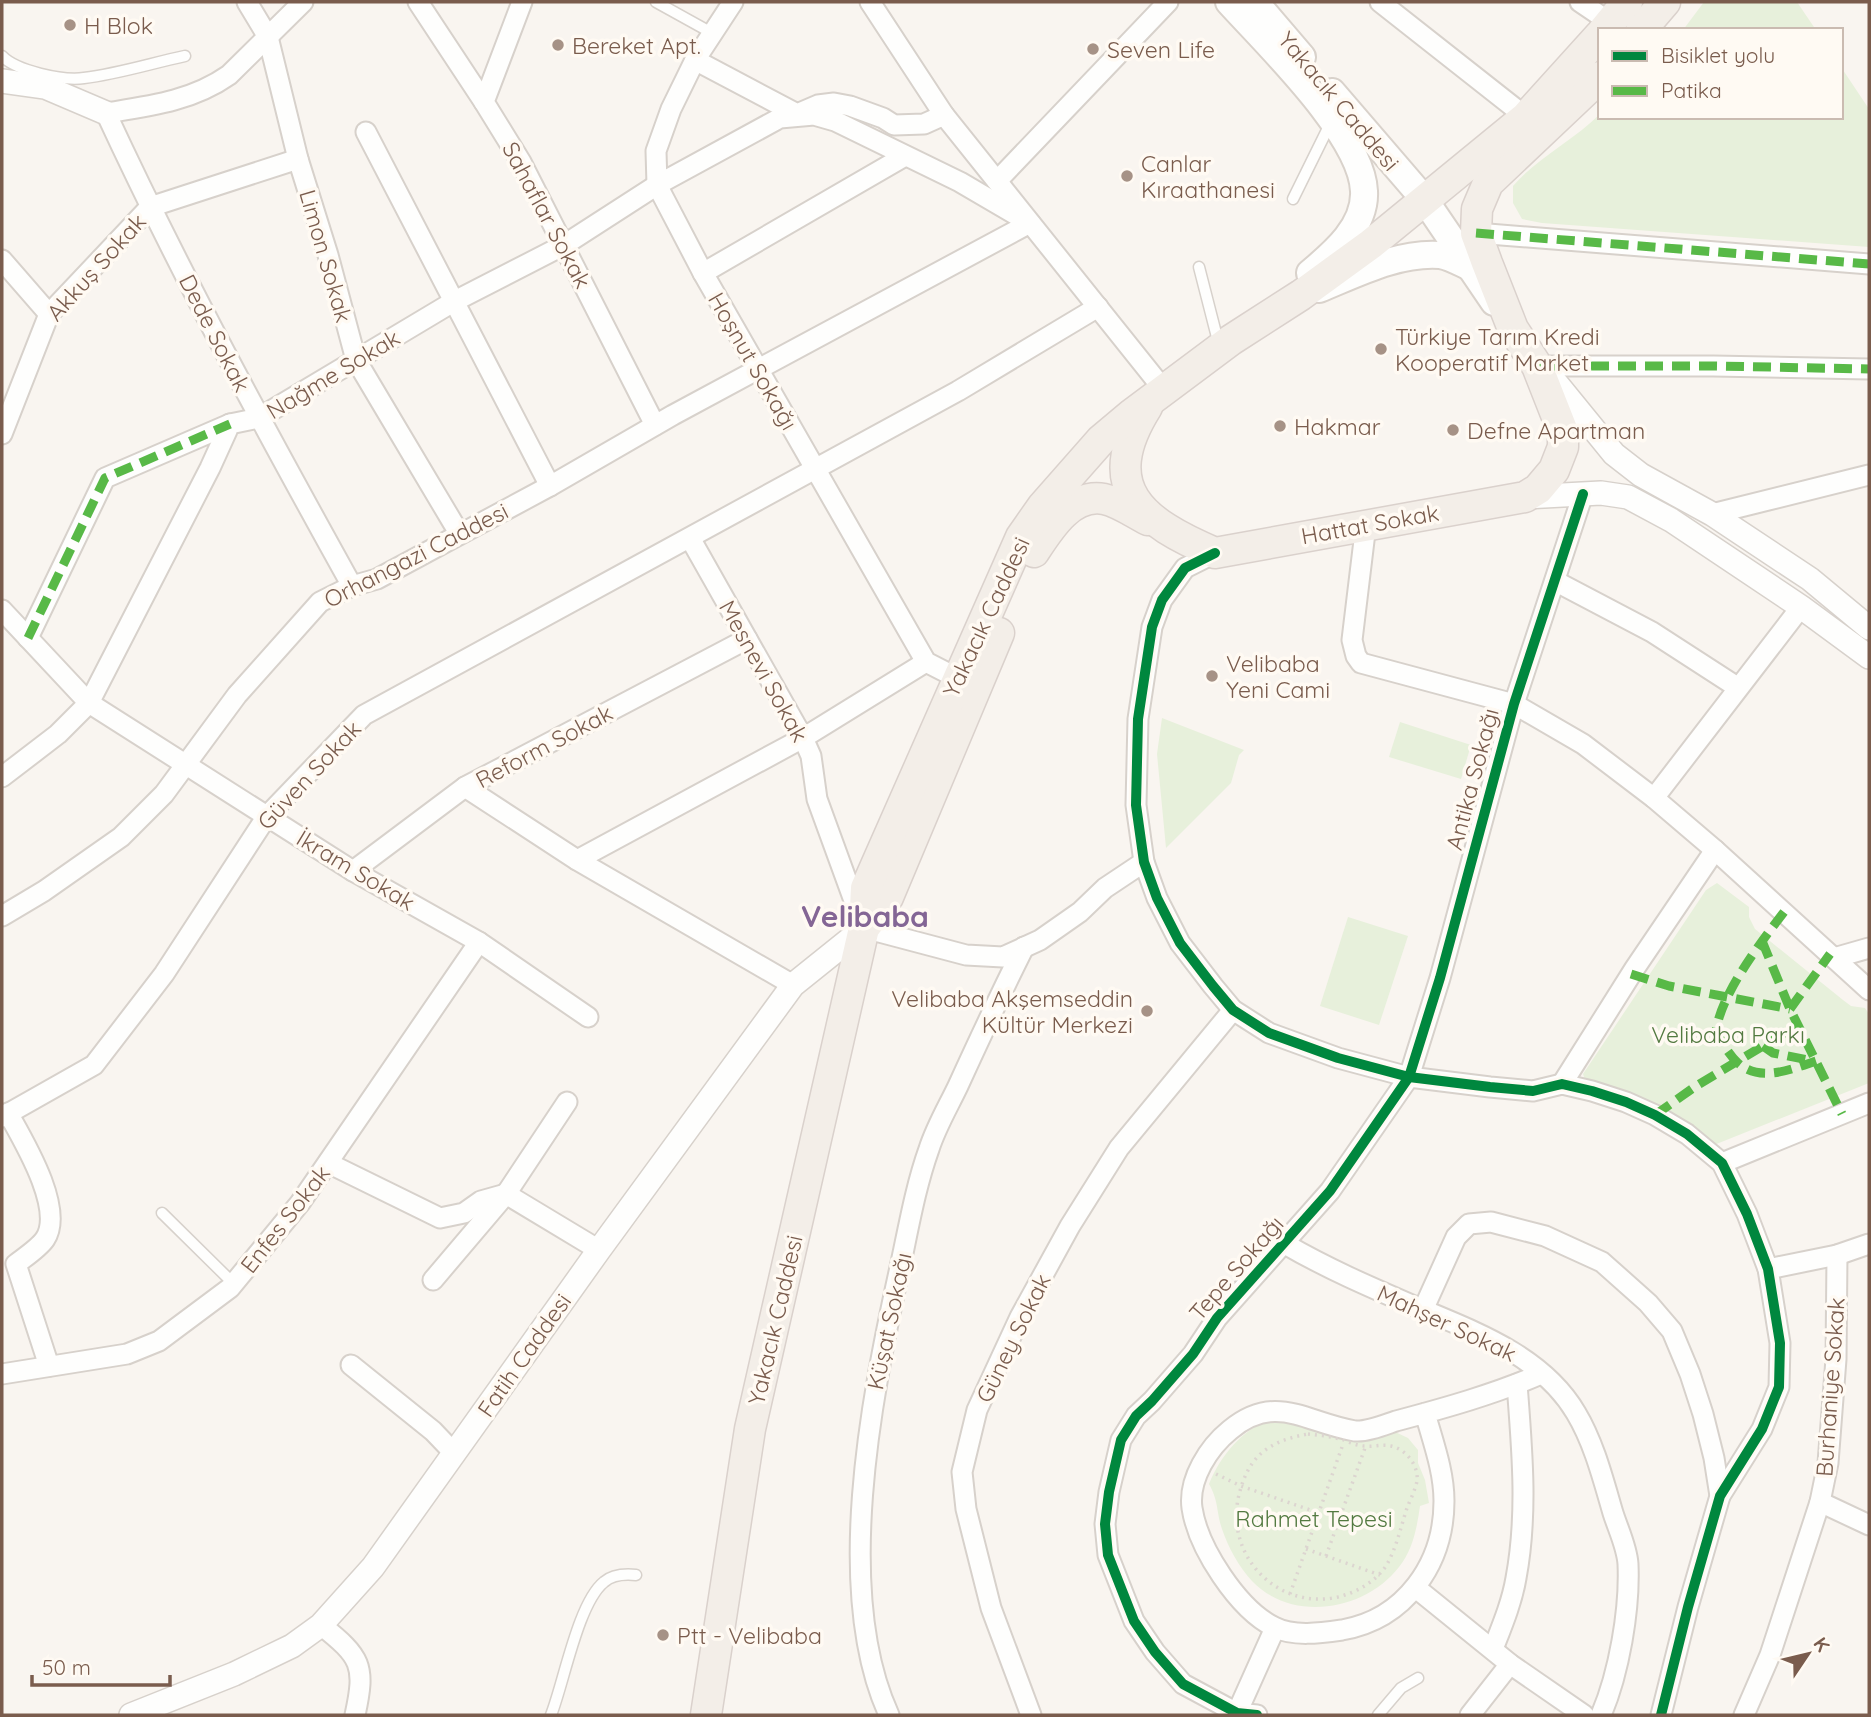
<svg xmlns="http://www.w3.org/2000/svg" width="1871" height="1717" font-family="Quicksand,sans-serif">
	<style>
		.green { fill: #e7f0db }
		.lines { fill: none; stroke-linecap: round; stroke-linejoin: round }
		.service-casing { stroke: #d7d1cb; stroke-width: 13 }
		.minor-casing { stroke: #d7d1cb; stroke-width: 23 }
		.tertiary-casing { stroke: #d7d1cb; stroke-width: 26 }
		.secondary-casing { stroke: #d9d2cb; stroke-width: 30 }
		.primary-casing { stroke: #dad1cc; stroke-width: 33 }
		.path { stroke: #dcd5d0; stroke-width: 3.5; stroke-dasharray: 2 5; stroke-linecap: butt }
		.service { stroke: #fefefd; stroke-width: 10 }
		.minor { stroke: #fefefd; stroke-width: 19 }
		.tertiary { stroke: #fefefd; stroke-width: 23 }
		.secondary { stroke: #fefefd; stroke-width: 26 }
		.primary { stroke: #f3eee8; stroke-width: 30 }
		.quiet { stroke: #58b947; stroke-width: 9; stroke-dasharray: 18 9; stroke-linecap: butt }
		.cycleway-casing { stroke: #fffaf3; stroke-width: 15 }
		.cycleway { stroke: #00873e; stroke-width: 10 }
		.poi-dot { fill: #a69286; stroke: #fffaf3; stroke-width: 2.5 }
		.labels { text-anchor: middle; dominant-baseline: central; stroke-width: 7; stroke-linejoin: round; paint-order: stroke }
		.poi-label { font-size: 23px; fill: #7a5c4d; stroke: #fffaf3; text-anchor: start }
		.street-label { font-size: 23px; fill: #7a5c4d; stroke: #fffaf3 }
		.park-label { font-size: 23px; fill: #537a41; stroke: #fffaf3 }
		.district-label { font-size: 30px; font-weight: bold; fill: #846695; stroke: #fffaf3 }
	</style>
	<rect width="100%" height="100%" fill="#f9f5f0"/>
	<!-- green -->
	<g class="green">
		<path d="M1704 2H1797L1816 30H1683Z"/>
		<path d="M1841 67 1869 109V247L1542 223 1522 219 1513 203V186C1537 158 1573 141 1600 114V117H1841Z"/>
		<path d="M1162 718 1244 750 1239 755 1231 783 1166 848 1157 754Z"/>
		<path d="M1400 722 1471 745 1461 779 1389 757Z"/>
		<path d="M1717 883 1749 907V917L1755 929 1843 1000 1851 1006 1865 1008 1869 1014V1083L1714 1145 1585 1080 1583 1074 1706 890Z"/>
		<path d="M1348 917 1408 936 1379 1025 1320 1006Z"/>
		<path d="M1272 1417 1391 1430 1408 1438 1418 1450V1463L1425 1480 1429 1503 1420 1506C1417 1527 1413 1550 1399 1567 1365 1611 1292 1623 1252 1581 1239 1567 1228 1547 1222 1529 1216 1511 1219 1502 1209 1484 1222 1453 1241 1432 1272 1417Z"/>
	</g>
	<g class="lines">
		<defs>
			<g id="service">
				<path d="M656 2 712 33"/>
				<path d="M2 56C16 71 63 81 84 78 118 74 152 63 185 56"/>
				<path d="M1293 199 1331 122"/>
				<path d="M1199 267 1219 345"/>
				<path d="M162 1213 234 1284"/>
				<path d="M551 1715C564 1682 578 1603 604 1582 612 1575 626 1574 636 1575"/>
				<path d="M1378 1715 1401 1688 1418 1678"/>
			</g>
			<g id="minor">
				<path d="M247 2 268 37 298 159 328 255 356 360 459 533"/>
				<path d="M303 2 229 75C192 101 150 106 106 113 181 275 266 431 352 586"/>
				<path d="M418 2 484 102"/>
				<path d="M522 2 484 102 521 162 655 425"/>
				<path d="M733 2 695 60 671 109 656 151 657 185 703 273 926 662 969 684"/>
				<path d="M870 2 944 115 1164 390"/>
				<path d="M1380 2 1526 117"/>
				<path d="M1580 2 1611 23"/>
				<path d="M695 60 797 114 818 105 834 103 850 106 883 118 894 125 924 124 944 115"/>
				<path d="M366 132 550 486"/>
				<path d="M997 181 1168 2"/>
				<path d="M1476 233 1869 264"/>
				<path d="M2 260 49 314"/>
				<path d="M703 273 905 156"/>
				<path d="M1537 366H1713L1869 369"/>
				<path d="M2 434 49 314 150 207 298 159"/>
				<path d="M1712 514 1869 475"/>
				<path d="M1366 524 1352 640 1356 656 1361 663 1514 704 1583 744 1654 798 1715 850 1869 990"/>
				<path d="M690 538 803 738 811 756 817 799 864 928 966 955 1003 957 1040 940 1080 912 1105 888 1144 862"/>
				<path d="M1215 553 1185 568 1162 600 1152 627 1138 719 1136 805 1144 862 1157 898 1180 943 1213 986 1233 1010 1269 1033 1338 1058 1409 1077 1490 1087 1533 1091 1562 1084 1592 1091 1626 1102 1655 1115 1687 1134 1722 1163 1747 1214 1768 1269 1780 1343 1779 1387 1762 1429 1720 1496 1688 1607 1661 1715"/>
				<path d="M1555 581 1652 632 1737 687"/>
				<path d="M2 610 89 703 353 871 479 942 588 1017"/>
				<path d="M28 638 105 478 230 424"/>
				<path d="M2 777 58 734 89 703 210 468 230 424 259 418 453 302 564 245 657 185 780 118 814 115 835 121 960 182 1030 223"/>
				<path d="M465 787 577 860 793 985"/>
				<path d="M1654 798 1801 607"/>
				<path d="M577 860 803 738 926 662"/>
				<path d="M353 871 465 787 747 639"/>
				<path d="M2 916 44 891 121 837 164 794 237 695 320 602 352 586 377 579 550 486 673 415 1030 223"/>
				<path d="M1834 958 1869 948"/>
				<path d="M1562 1084 1635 968 1715 850"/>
				<path d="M8 1113C23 1140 65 1209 45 1239 39 1248 25 1257 16 1264L49 1366"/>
				<path d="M2 1117 94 1065 164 974 267 816 364 715 958 391 1098 307"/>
				<path d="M328 1163 440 1218 464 1213 481 1201 506 1194 599 1250"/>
				<path d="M1722 1163 1869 1103"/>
				<path d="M1285 1244C1326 1268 1370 1287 1414 1306 1473 1331 1542 1355 1576 1413 1594 1443 1603 1479 1613 1513 1618 1529 1627 1547 1628 1564 1630 1610 1619 1673 1601 1715"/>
				<path d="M1768 1269 1837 1255 1869 1244"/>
				<path d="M433 1280 506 1194 567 1102"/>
				<path d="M1423 1310 1456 1237 1469 1224 1491 1222 1545 1236 1602 1262 1648 1303 1672 1331 1690 1374 1703 1414 1714 1458 1720 1496"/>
				<path d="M351 1365 433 1431 454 1453"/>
				<path d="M2 1374 127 1354 159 1341 230 1288 300 1203 479 942"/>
				<path d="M1425 1413C1433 1442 1444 1471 1444 1501 1444 1564 1405 1619 1342 1630 1321 1633 1293 1637 1274 1627 1238 1609 1198 1548 1192 1508 1188 1479 1209 1447 1230 1430 1276 1392 1306 1423 1355 1431 1367 1432 1384 1425 1396 1421 1445 1408 1495 1394 1541 1374"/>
				<path d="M1820 1502 1869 1525"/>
				<path d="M1416 1588 1510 1664 1584 1715"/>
				<path d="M321 1625C361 1657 366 1665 355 1715"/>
				<path d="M1493 1649C1502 1626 1512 1602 1516 1578 1528 1514 1522 1449 1517 1384"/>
				<path d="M889 1715C833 1593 871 1399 899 1272 908 1231 915 1188 929 1149 936 1127 948 1107 958 1086 979 1040 1001 993 1024 947"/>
				<path d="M1031 1715 991 1608 966 1509 962 1472 977 1410 1020 1317 1070 1226 1119 1148 1233 1010"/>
				<path d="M1236 1715 1275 1628"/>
				<path d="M1257 1715 1237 1713 1183 1684 1155 1652 1134 1621 1108 1555 1105 1524 1109 1492 1121 1440 1136 1416 1152 1401 1193 1354 1217 1318 1330 1191 1409 1077 1440 978 1514 704 1583 494"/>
				<path d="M1470 1715 1510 1664"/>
				<path d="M1744 1715 1770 1655 1820 1502 1828 1463 1836 1359 1837 1255"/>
			</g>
			<g id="tertiary">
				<path d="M2 81 45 87 106 113"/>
				<path d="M1542 371 1557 384 1614 454 1641 475 1712 514 1810 579 1869 628"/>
				<path d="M1525 497 1601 493 1628 497 1671 520 1801 607 1869 657"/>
				<path d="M131 1715 234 1674 292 1646 321 1625 373 1567 599 1250 793 985 864 928"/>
			</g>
			<g id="secondary">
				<path d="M1229 2C1267 44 1362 135 1364 191 1366 226 1334 253 1310 273"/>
				<path d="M1255 2 1302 57"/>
				<path d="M1332 92 1424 199 1494 302"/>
				<path d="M1319 289C1356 274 1398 252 1440 255 1449 256 1461 263 1470 267"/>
			</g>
			<g id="primary">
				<path d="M1604 30 1627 2"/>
				<path d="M1641 30 1665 2"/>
				<path d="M1147 407C1096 488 1142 522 1215 553L1525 497 1538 489 1554 470 1563 447V432L1537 366 1513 329 1487 263 1476 233 1477 209 1488 183 1600 77"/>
				<path d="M1034 552C1049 529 1071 493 1104 499 1119 502 1134 513 1148 520"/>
				<path d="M864 928 888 897 999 633"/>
				<path d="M706 1715 750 1429 864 928 866 888 1021 537 1042 507 1101 440 1132 414 1231 340 1301 295 1371 244 1526 117 1600 35"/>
			</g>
		</defs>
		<!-- service casing -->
		<use href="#service" class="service-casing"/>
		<!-- minor casing -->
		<use href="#minor" class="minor-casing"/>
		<!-- tertiary casing -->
		<use href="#tertiary" class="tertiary-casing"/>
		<!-- secondary casing -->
		<use href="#secondary" class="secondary-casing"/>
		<!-- primary casing -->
		<use href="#primary" class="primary-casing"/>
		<!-- path -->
		<g class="path">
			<path d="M1308 1434C1320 1435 1333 1437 1344 1440 1351 1443 1358 1446 1365 1446 1374 1447 1382 1444 1391 1446 1406 1449 1419 1466 1417 1481 1415 1491 1409 1502 1406 1511 1400 1530 1396 1549 1386 1566 1375 1582 1357 1592 1338 1597 1275 1611 1222 1552 1240 1491 1244 1476 1251 1461 1264 1451 1277 1441 1292 1437 1308 1434Z"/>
			<path d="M1216 1474 1241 1486 1319 1513"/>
			<path d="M1306 1549 1380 1575"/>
			<path d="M1326 1556 1365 1448"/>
			<path d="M1290 1594 1342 1447"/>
		</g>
		<!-- service -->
		<use href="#service" class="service"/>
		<!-- minor -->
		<use href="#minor" class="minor"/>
		<!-- tertiary -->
		<use href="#tertiary" class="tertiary"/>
		<!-- secondary -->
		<use href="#secondary" class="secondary"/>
		<!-- primary -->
		<use href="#primary" class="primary"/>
		<!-- quiet -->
		<g class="quiet">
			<path d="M1476 233 1869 264"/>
			<path d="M1537 366H1713L1869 369"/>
			<path d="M28 638 105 478 230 424"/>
			<path d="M1784 912C1761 942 1720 995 1716 1032 1722 1042 1729 1055 1738 1063 1760 1083 1792 1069 1816 1061"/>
			<path d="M1762 941 1790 1009 1842 1114"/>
			<path d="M1631 974 1669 986 1790 1009"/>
			<path d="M1790 1009 1830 954"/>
			<path d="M1763 1046 1773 1053 1813 1061"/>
			<path d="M1655 1115 1696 1086 1798 1025"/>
		</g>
		<defs>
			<g id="cycleway">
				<path d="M1215 553 1185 568 1162 600 1152 627 1138 719 1136 805 1144 862 1157 898 1180 943 1213 986 1233 1010 1269 1033 1338 1058 1409 1077 1490 1087 1533 1091 1562 1084 1592 1091 1626 1102 1655 1115 1687 1134 1722 1163 1747 1214 1768 1269 1780 1343 1779 1387 1762 1429 1720 1496 1688 1607 1661 1715"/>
				<path d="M1257 1715 1237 1713 1183 1684 1155 1652 1134 1621 1108 1555 1105 1524 1109 1492 1121 1440 1136 1416 1152 1401 1193 1354 1217 1318 1330 1191 1409 1077 1440 978 1514 704 1583 494"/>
			</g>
		</defs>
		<!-- cycleway casing -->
		<use href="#cycleway" class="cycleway-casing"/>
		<!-- cycleway -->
		<use href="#cycleway" class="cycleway"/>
	</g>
	<!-- markers -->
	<g class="poi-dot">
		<circle cx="70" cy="25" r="7"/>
		<circle cx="558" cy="45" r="7"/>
		<circle cx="1093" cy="49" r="7"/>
		<circle cx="1127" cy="176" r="7"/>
		<circle cx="1381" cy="349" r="7"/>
		<circle cx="1280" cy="426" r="7"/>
		<circle cx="1453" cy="430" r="7"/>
		<circle cx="1212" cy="676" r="7"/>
		<circle cx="1147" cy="1011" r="7"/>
		<circle cx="663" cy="1635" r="7"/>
	</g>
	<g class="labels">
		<!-- poi labels -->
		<g class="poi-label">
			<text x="84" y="25">H Blok</text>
			<text x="572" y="45">Bereket Apt.</text>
			<text x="1107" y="49">Seven Life</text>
			<text x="1141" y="163">Canlar<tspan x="1141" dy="26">Kıraathanesi</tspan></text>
			<text x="1395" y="336">Türkiye Tarım Kredi<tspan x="1395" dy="26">Kooperatif Market</tspan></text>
			<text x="1294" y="426">Hakmar</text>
			<text x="1467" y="430">Defne Apartman</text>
			<text x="1226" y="663">Velibaba<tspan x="1226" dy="26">Yeni Cami</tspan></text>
			<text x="1133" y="998" text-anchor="end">Velibaba Akşemseddin<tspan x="1133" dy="26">Kültür Merkezi</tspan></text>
			<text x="677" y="1635">Ptt - Velibaba</text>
		</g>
		<!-- street labels -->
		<g class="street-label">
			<text transform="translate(1339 101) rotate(50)">Yakacık Caddesi</text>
			<text transform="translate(547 215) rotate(62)">Sahaflar Sokak</text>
			<text transform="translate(326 256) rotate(74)">Limon Sokak</text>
			<text transform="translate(96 267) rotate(-48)">Akkuş Sokak</text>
			<text transform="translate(215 333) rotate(63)">Dede Sokak</text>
			<text transform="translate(753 361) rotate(60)">Hoşnut Sokağı</text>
			<text transform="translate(333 374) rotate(-31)">Nağme Sokak</text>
			<text transform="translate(1370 524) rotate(-10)">Hattat Sokak</text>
			<text transform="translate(416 555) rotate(-27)">Orhangazi Caddesi</text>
			<text transform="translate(986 617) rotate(-65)">Yakacık Caddesi</text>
			<text transform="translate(764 671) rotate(61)">Mesnevi Sokak</text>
			<text transform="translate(544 746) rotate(-28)">Reform Sokak</text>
			<text transform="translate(309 775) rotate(-47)">Güven Sokak</text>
			<text transform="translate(1472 779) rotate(-75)">Antika Sokağı</text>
			<text transform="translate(356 870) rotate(31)">İkram Sokak</text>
			<text transform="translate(285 1219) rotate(-52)">Enfes Sokak</text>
			<text transform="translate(1236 1268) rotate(-49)">Tepe Sokağı</text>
			<text transform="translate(775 1320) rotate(-77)">Yakacık Caddesi</text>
			<text transform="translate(889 1321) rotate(-78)">Küşat Sokağı</text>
			<text transform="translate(1447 1323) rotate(25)">Mahşer Sokak</text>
			<text transform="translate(1013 1338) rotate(-64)">Güney Sokak</text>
			<text transform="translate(524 1355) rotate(-55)">Fatih Caddesi</text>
			<text transform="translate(1830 1387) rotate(-86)">Burhaniye Sokak</text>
		</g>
		<!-- park labels -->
		<g class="park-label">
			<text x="1728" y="1034">Velibaba Parkı</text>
			<text x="1314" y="1518">Rahmet Tepesi</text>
		</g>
		<!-- district labels -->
		<g class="district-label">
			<text x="865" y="916">Velibaba</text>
		</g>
	</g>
	<!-- border -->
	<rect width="1871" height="1717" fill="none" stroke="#7a5c4d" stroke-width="7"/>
	<!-- legend -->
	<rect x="1598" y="28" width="245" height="91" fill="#fffaf3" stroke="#cabbb1" stroke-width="2"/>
	<rect x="1612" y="51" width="35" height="10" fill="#00873e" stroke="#cabbb1" stroke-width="2"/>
	<text x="1661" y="63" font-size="21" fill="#7a5c4d">Bisiklet yolu</text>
	<rect x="1612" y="86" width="35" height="10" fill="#58b947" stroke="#cabbb1" stroke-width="2"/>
	<text x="1661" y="98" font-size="21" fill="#7a5c4d">Patika</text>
	<!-- north arrow -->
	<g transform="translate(1808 1654) rotate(55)" stroke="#fffaf3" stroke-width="5" paint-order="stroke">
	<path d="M0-5L12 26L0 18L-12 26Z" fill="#7a5c4d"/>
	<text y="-10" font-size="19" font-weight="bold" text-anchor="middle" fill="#7a5c4d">K</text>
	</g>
	<!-- scale -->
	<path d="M32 1675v10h138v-10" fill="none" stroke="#7a5c4d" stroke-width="3.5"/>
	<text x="42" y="1675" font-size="21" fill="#7a5c4d" stroke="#fffaf3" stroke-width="5" paint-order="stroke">50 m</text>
</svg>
